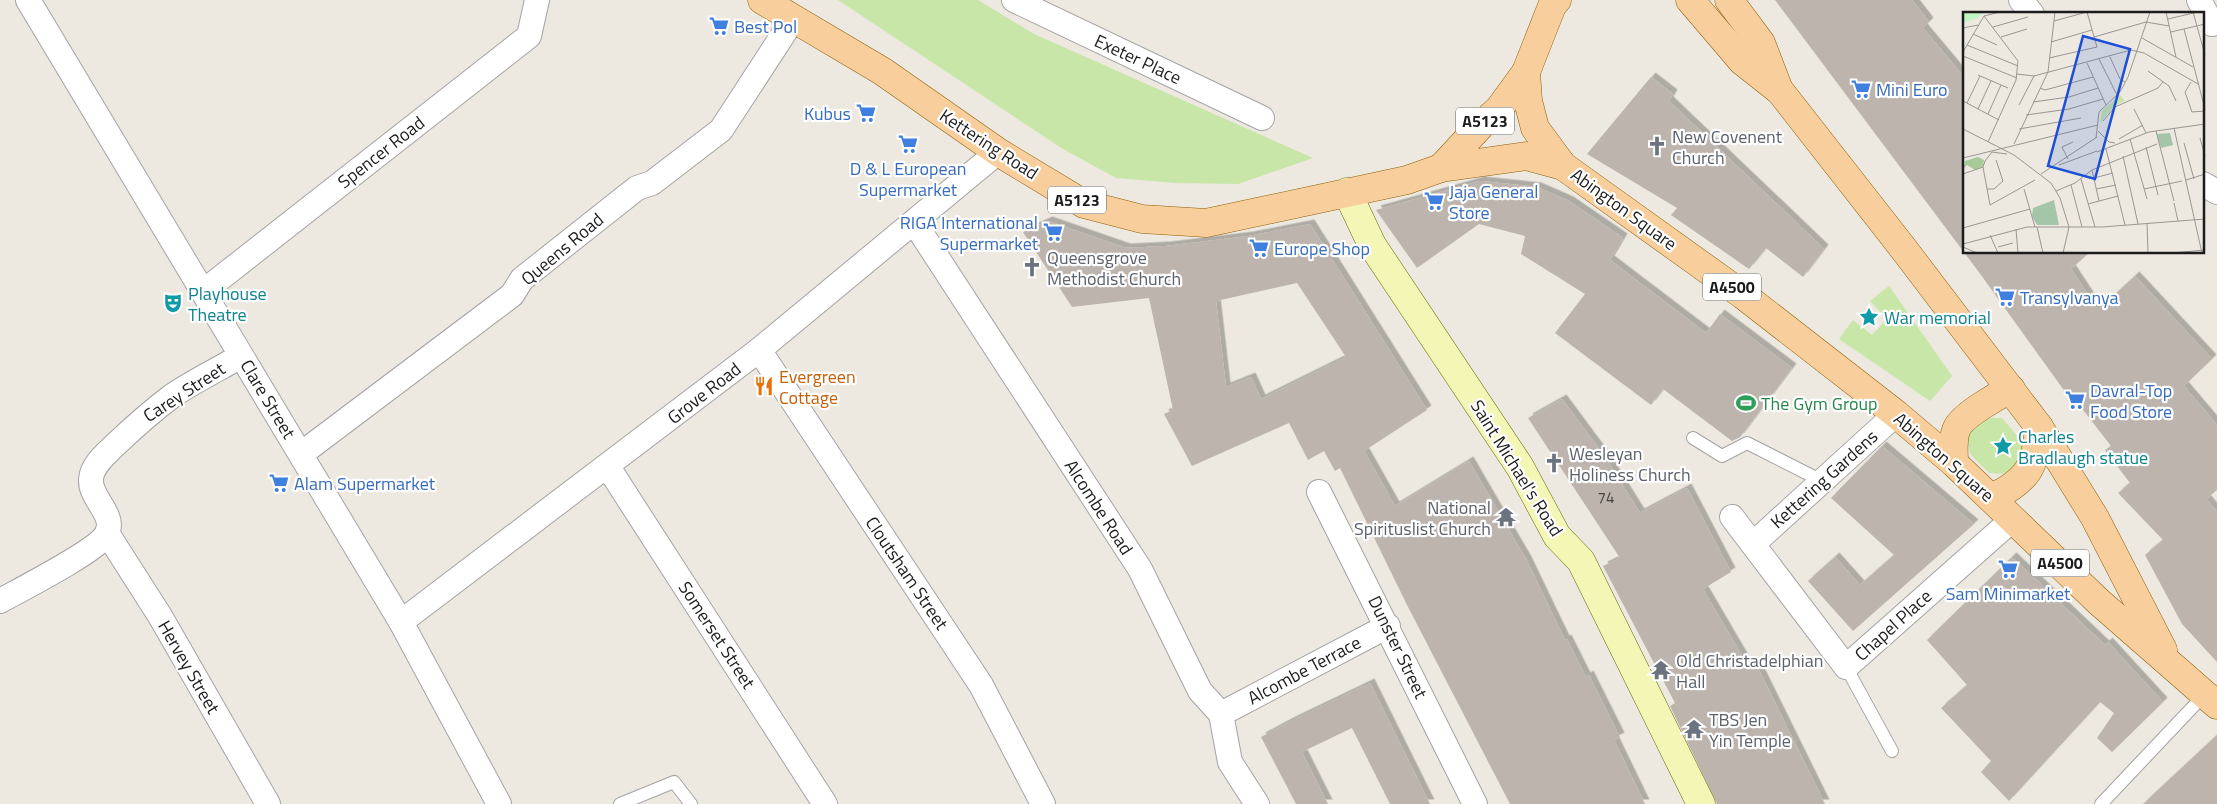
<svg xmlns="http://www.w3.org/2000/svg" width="2217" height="804" font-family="'Titillium Web',sans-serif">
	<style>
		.grass { fill: #c7e6a8 }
		.building { fill: #bdb4ae; fill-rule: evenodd; filter: url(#shadow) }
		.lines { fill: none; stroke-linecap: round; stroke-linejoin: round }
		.lane-casing { stroke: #a3a3a3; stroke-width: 14 }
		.street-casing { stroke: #a3a3a3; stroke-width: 26 }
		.secondary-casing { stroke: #636c09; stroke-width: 29 }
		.primary-casing { stroke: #8d5f06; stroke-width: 29 }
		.lane { stroke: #fff; stroke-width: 12 }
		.street { stroke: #fff; stroke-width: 24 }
		.secondary { stroke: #f4f6b6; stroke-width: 28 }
		.primary { stroke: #f8cf9c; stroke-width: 28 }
		.labels { text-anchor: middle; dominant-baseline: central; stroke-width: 4.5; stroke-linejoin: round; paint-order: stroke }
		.number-label { font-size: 15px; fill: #444240 }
		.shield { fill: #fff; stroke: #606060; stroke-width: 1 }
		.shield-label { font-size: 16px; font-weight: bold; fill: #1c1c1c }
		.shop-label { font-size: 18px; fill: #366cbe; stroke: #fff; text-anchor: start }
		.street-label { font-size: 18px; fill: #1c1c1c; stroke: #fff }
		.worship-label { font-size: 18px; fill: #5b616d; stroke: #fff; text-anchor: start }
		.culture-label { font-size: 18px; fill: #0d838f; stroke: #fff; text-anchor: start }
		.food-label { font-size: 18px; fill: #c56008; stroke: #fff; text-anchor: start }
		.leisure-label { font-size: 18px; fill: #27864d; stroke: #fff; text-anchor: start }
		.inset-road { fill: none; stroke: #999792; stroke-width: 1 }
		.view { fill: #1d4ed8; fill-opacity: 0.15; stroke: #1d4ed8; stroke-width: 2.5 }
		.inset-edge { fill: none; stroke: #1c1c1c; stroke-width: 2.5 }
	</style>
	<defs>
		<filter id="shadow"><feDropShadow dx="4.5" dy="-4.5" stdDeviation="0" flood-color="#0004"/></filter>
	</defs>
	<rect width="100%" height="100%" fill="#ede9e1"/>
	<!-- grass -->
	<g class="grass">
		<path d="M838 0H978L1034 34 1313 158 1238 184 1175 183 1116 178 1063 149Z"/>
		<path d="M1889 286 1952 376 1930 401 1839 339 1853 320 1872 335 1887 319 1870 301Z"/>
		<path d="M1986 418H2002L2023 443 2022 460 2007 474 1989 473 1970 454 1967 436Z"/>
	</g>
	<!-- building -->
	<g class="building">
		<path d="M1775 0H1912L1929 22 1923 28 1964 77V252H2090L2071 269 2098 310 2135 276 2212 359 2184 386 2217 425V490L2206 499 2217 512V662L2182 624 2145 555 2163 540 2118 493 2130 483 2105 450 2111 446 2070 393 2068 396 1981 275Z"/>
		<path d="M1651 77 1673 94 1669 101 1824 249 1803 277 1766 248 1749 269 1671 215 1677 208 1587 154Z"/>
		<path d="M1480 181 1537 187 1569 201 1623 238 1610 260 1706 333 1720 314 1792 368 1740 437 1732 441 1663 389 1651 405 1555 333 1585 294 1521 254 1525 236 1479 224 1417 268 1376 210Z"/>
		<path d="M1048 221 1126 248 1166 246 1249 236 1310 224 1427 410 1364 451 1395 506 1469 461 1527 561 1565 640 1567 639 1586 677 1589 675 1620 737 1614 740 1645 804H1510L1407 605 1340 468 1335 471 1324 451 1308 460 1289 423 1192 466 1164 414 1173 410 1149 298 1072 307 1023 232ZM1297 283 1346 357 1261 399 1251 377 1226 387 1216 301Z"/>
		<path d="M1562 399 1605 457 1640 513 1687 488 1731 572 1703 589 1748 666 1755 662 1825 804H1717L1670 706 1675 703 1603 566 1620 558 1528 418Z"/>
		<path d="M1882 446 1974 524 1853 631 1808 581 1835 557 1860 585 1894 555 1831 498Z"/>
		<path d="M2012 557 2105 645 2108 642 2163 702 2112 752 2097 738 2114 713 2100 702 2009 801 1981 772 1991 761 1941 708 1967 685 1927 640Z"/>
		<path d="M1370 683 1430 804H1390L1352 728 1302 752 1328 804H1296L1261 737 1289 722Z"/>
		<path d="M2217 735V804H2143Z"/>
	</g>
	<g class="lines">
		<defs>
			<g id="lane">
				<path d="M1693 438 1722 456 1747 443 1822 481"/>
				<path d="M1846 667 1892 751"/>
				<path d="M620 804 674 782 691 804"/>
				<path d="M2101 804 2206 693"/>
			</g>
			<g id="street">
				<path d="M28 0 401 622 499 804"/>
				<path d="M1014 0 1262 118"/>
				<path d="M2021 0 2032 14"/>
				<path d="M2199 0 2212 24"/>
				<path d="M2203 184 2217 192"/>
				<path d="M914 222 1140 569 1200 691 1221 714 1230 762 1257 804"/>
				<path d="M204 291 529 36 537 0"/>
				<path d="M759 350 981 685 1043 804"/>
				<path d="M301 454 512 295 522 279 637 188 652 183 721 130 794 18"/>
				<path d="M608 467 825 804"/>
				<path d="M1319 492 1475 804"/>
				<path d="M1732 517 1846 667 2013 519"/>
				<path d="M107 533 160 616 268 804"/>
				<path d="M1753 544 1896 414"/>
				<path d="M0 601C20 590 96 551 106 535 118 515 89 499 91 479 92 465 106 454 115 445 133 428 152 411 172 396 194 381 219 369 241 356"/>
				<path d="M401 622 759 350 998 152"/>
				<path d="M1221 714 1388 626"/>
			</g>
			<path id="secondary" d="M1347 192 1372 245 1520 467 1557 536 1581 561 1701 804"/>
			<g id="primary">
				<path d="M762 0 882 71 998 152 1084 204 1142 219 1206 223 1407 180 1441 168 1526 156 1563 166"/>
				<path d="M1557 0 1552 6 1526 72 1528 101 1535 128 1563 166 1743 295 1896 414 1954 463 2099 602 2217 705"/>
				<path d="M1690 0 1742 61 1780 91 1906 252 2039 427 2095 518 2163 650"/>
				<path d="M1729 0 1761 43 1779 90"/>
				<path d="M1441 168 1481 125 1499 109 1526 72"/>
				<path d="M1954 463C1954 452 1952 438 1957 428 1963 415 1997 396 2011 389"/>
				<path d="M1991 498C2028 481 2036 466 2039 427"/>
			</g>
		</defs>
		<!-- lane casing -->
		<use href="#lane" class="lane-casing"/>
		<!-- street casing -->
		<use href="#street" class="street-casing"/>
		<!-- secondary casing -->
		<use href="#secondary" class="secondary-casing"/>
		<!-- primary casing -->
		<use href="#primary" class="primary-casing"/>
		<!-- lane -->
		<use href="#lane" class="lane"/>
		<!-- street -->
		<use href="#street" class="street"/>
		<!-- secondary -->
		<use href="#secondary" class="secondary"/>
		<!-- primary -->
		<use href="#primary" class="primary"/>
	</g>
	<!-- icons -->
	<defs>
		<symbol id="supermarket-bare" viewBox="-9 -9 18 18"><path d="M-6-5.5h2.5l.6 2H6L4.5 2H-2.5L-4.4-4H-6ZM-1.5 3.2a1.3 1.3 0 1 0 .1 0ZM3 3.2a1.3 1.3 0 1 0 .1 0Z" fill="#3f7fe0" stroke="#fff" stroke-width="2.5" paint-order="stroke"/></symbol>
		<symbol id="church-bare" viewBox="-9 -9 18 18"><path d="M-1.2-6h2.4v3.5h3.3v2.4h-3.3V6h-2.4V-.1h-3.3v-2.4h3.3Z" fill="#6b7280" stroke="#fff" stroke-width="2.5" paint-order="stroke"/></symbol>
		<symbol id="theatre-bare" viewBox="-9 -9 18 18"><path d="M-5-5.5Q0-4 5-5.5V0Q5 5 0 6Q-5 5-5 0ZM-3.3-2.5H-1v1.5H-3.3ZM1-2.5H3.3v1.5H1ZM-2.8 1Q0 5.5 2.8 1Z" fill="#0f9aa8" stroke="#fff" stroke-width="2.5" paint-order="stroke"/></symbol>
		<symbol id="sight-bare" viewBox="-9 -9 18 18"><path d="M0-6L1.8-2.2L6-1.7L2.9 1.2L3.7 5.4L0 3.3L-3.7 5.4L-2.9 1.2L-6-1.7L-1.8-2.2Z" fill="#0f9aa8" stroke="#fff" stroke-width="2.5" paint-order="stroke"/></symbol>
		<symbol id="restaurant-bare" viewBox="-9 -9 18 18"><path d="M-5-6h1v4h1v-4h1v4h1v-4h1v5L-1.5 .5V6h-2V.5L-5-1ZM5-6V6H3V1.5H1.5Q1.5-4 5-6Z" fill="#e8710a" stroke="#fff" stroke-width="2.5" paint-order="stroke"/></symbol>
		<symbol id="stadium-bare" viewBox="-9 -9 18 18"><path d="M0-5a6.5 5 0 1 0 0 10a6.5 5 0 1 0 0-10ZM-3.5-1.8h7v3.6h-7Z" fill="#2e9e5b" stroke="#fff" stroke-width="2.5" paint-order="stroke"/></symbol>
		<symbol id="temple-bare" viewBox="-9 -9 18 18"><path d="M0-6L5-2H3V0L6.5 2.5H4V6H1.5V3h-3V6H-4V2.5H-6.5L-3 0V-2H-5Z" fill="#6b7280" stroke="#fff" stroke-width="2.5" paint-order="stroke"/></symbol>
	</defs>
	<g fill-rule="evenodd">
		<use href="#supermarket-bare" x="705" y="12" width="28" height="28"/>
		<use href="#supermarket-bare" x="1847" y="75" width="28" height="28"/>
		<use href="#supermarket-bare" x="852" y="99" width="28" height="28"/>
		<use href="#supermarket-bare" x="894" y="130" width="28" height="28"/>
		<use href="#church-bare" x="1643" y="132" width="28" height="28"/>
		<use href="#supermarket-bare" x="1420" y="187" width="28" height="28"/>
		<use href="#supermarket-bare" x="1039" y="218" width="28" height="28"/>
		<use href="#supermarket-bare" x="1245" y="234" width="28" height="28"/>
		<use href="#church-bare" x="1018" y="253" width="28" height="28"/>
		<use href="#supermarket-bare" x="1991" y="283" width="28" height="28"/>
		<use href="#theatre-bare" x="159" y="289" width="28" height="28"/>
		<use href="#sight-bare" x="1855" y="303" width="28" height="28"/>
		<use href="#restaurant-bare" x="750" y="372" width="28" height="28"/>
		<use href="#supermarket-bare" x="2061" y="386" width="28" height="28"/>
		<use href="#stadium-bare" x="1732" y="389" width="28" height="28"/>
		<use href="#sight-bare" x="1989" y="432" width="28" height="28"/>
		<use href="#church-bare" x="1540" y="449" width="28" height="28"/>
		<use href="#supermarket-bare" x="265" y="469" width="28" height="28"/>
		<use href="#temple-bare" x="1492" y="503" width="28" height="28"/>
		<use href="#supermarket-bare" x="1994" y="555" width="28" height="28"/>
		<use href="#temple-bare" x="1647" y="656" width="28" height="28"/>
		<use href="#temple-bare" x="1680" y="715" width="28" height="28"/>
	</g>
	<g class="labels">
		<!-- number labels -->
		<g class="number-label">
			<text x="1606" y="497">74</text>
		</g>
		<!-- shield labels -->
		<g class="shield">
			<rect x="1456" y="107.5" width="58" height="27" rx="4"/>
			<rect x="1048" y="186.5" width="58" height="27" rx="4"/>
			<rect x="1703" y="273.5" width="58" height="27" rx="4"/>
			<rect x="2031" y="549.5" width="58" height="27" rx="4"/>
		</g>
		<g class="shield-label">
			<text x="1485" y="121">A5123</text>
			<text x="1077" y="200">A5123</text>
			<text x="1732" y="287">A4500</text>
			<text x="2060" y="563">A4500</text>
		</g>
		<!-- shop labels -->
		<g class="shop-label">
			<text x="734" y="26">Best Pol</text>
			<text x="1876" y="89">Mini Euro</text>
			<text x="851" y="113" text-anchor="end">Kubus</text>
			<text x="908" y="168" text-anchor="middle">D &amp; L European<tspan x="908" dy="21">Supermarket</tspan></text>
			<text x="1449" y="191">Jaja General<tspan x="1449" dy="21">Store</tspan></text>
			<text x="1038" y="222" text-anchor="end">RIGA International<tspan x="1038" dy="21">Supermarket</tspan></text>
			<text x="1274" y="248">Europe Shop</text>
			<text x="2020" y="297">Transylvanya</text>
			<text x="2090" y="390">Davral-Top<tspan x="2090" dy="21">Food Store</tspan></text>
			<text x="294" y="483">Alam Supermarket</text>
			<text x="2008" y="593" text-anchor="middle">Sam Minimarket</text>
		</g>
		<!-- street labels -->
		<g class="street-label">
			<text transform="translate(1138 59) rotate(25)">Exeter Place</text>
			<text transform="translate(989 144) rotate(33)">Kettering Road</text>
			<text transform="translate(381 152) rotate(-38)">Spencer Road</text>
			<text transform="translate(1624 209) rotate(36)">Abington Square</text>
			<text transform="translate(562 249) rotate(-40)">Queens Road</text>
			<text transform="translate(184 392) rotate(-33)">Carey Street</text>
			<text transform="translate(704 393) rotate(-38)">Grove Road</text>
			<text transform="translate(268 399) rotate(59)">Clare Street</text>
			<text transform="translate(1944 457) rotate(41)">Abington Square</text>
			<text transform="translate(1517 468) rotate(58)">Saint Michael's Road</text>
			<text transform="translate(1824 479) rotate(-42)">Kettering Gardens</text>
			<text transform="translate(1099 507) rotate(57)">Alcombe Road</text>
			<text transform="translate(907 573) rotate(56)">Cloutsham Street</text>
			<text transform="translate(1893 625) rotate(-42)">Chapel Place</text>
			<text transform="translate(717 635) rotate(57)">Somerset Street</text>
			<text transform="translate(1398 647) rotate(64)">Dunster Street</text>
			<text transform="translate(189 667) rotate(60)">Hervey Street</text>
			<text transform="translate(1304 670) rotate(-28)">Alcombe Terrace</text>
		</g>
		<!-- worship labels -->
		<g class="worship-label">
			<text x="1672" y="136">New Covenent<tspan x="1672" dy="21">Church</tspan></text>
			<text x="1047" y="257">Queensgrove<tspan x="1047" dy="21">Methodist Church</tspan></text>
			<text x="1569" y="453">Wesleyan<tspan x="1569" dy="21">Holiness Church</tspan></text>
			<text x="1491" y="507" text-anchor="end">National<tspan x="1491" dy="21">Spirituslist Church</tspan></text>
			<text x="1676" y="660">Old Christadelphian<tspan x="1676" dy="21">Hall</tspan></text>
			<text x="1709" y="719">TBS Jen<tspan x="1709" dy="21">Yin Temple</tspan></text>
		</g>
		<!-- culture labels -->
		<g class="culture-label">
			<text x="188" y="293">Playhouse<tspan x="188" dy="21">Theatre</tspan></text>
			<text x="1884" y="317">War memorial</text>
			<text x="2018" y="436">Charles<tspan x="2018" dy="21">Bradlaugh statue</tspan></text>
		</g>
		<!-- food labels -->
		<g class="food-label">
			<text x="779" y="376">Evergreen<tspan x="779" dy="21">Cottage</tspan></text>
		</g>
		<!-- leisure labels -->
		<g class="leisure-label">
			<text x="1761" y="403">The Gym Group</text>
		</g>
	</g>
	<!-- overview -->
	<g transform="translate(1963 12)">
		<rect width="241" height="241" fill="#ede9e1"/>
		<path d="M157 83 162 89 151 94 137 111 139 99Z" fill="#c7e6a8"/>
		<path d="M15 145 21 148 20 154 12 158 4 153 1 156 2 149Z" fill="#a7cb98"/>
		<path d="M207 121 210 133 198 136 194 122ZM91 188 96 213H74L69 204 70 196Z" fill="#a4c5a8"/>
		<path d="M0 0H21L13 7 0 10Z" fill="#bff6c3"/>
		<path class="inset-road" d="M124 0 134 35M203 0 213 45M230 0 242 43M21 4 55 49 53 68 25 130M21 4 37 0M205 7 235 0M91 9 124 0M30 15 65 5M0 16 15 13M221 17 242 97M208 20 242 12M10 22 34 33M38 25 64 17M131 25 183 10 206 14M179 26 230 55M88 30 129 18M4 33 55 54M0 40 21 4M0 44 54 66M147 45 157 67 162 70M86 46 134 35M136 47 154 83M124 51 143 93M185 59 206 74 213 89M54 62 71 64 168 38 181 41 235 72M15 63 45 76M228 70 222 80 229 100 242 99M77 76 82 78 130 65M0 89 36 108M70 90 106 85 135 76M4 91 17 64M56 93 71 64M15 97 28 69M171 97 183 121M25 102 38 73M63 103 106 97 140 87M140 109 152 95 195 76 200 70M211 116 239 241M0 117 51 143 88 171 97 186 106 215 100 241M56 117 118 106M135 119 146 130 152 131M193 119 211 189M133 126 136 100 157 80 165 65 187 0M237 126 242 144M156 127 180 113M167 127 184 187M221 131 231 167M51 132 85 60 92 0M183 135 195 183M143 137 162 213M134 140 186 120 242 112M44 142 29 140 22 149 20 155 27 193 72 168M160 144 175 212M0 146 135 113M105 147 99 135 110 130M96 153 134 139M129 158 136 189M0 162 20 155M78 162 134 125M131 166 150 161M118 167 132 215M223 168 242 162M108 173 119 215M24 177H31L40 169 33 148M61 177 72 215M133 177 153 173M181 177 219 169M93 179 112 171 129 158 194 132M211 191 215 209M125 192 155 184M184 211 185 241M74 215 80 241M0 216 67 197M53 217 55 241M27 223 35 241M0 232 64 215H139L242 207M0 235 14 241M35 235 50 231M209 241 242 238"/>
		<path class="view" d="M120 24 167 37 132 167 85 154Z"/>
		<rect width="241" height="241" class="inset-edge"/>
	</g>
</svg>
